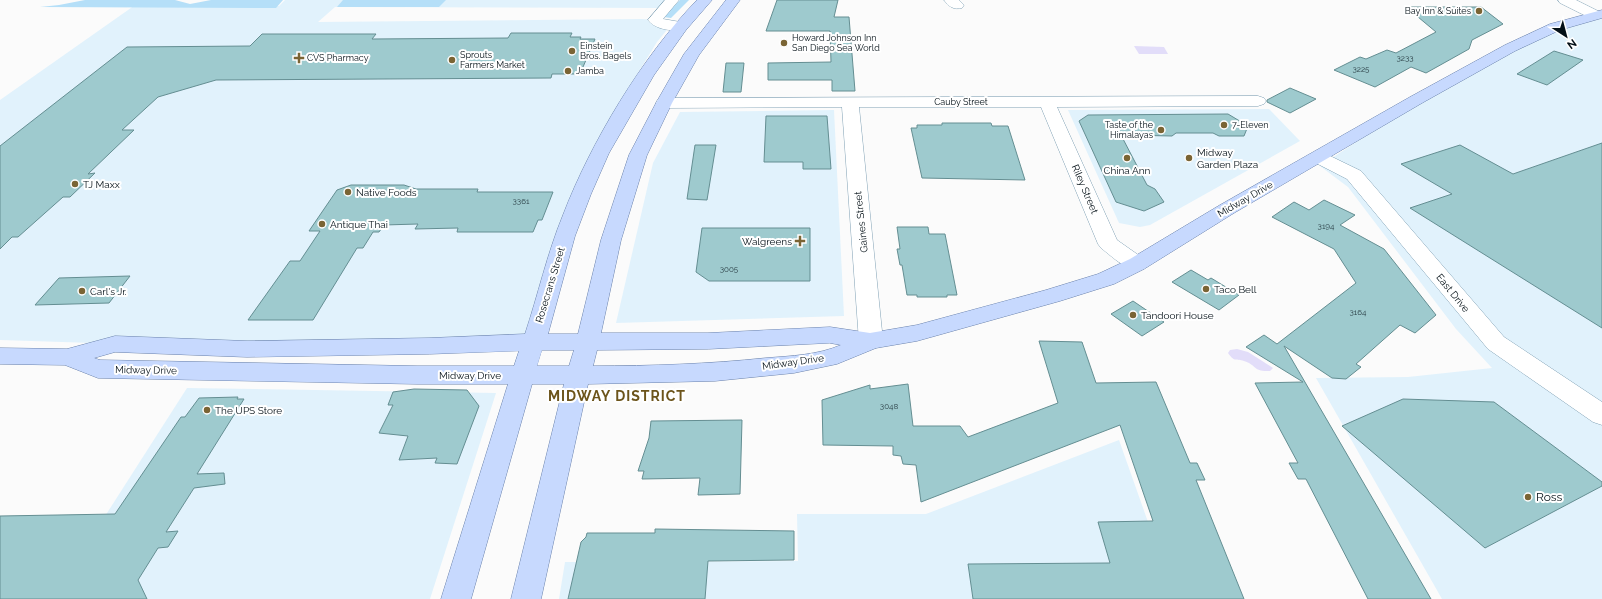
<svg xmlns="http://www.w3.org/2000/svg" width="1602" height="599" font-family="Raleway,sans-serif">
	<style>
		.built { fill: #e1f2fc }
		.green { fill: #b5dff8 }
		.water { fill: #e2ddf9 }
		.building { fill: #9ecace; stroke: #648e92 }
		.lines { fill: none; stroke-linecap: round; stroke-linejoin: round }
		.minor-casing { stroke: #80a1b5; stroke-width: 1 }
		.major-casing { stroke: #6a82ac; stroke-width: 1 }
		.minor { fill: #fff; fill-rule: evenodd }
		.major { fill: #c7d9fe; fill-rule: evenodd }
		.poi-dot { fill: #7a6434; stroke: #fff; stroke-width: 1.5 }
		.labels { text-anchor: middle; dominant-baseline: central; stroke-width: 4; stroke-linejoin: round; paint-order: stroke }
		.number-label { font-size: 8px; fill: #2a3e45 }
		.far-poi-label { font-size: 9px; fill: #041017; stroke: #fff; text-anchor: start }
		.far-street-label { font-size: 9px; fill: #041017; stroke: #fff }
		.poi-label { font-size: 10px; fill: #041017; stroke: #fff; text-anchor: start }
		.street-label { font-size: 10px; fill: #041017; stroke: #fff }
		.near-poi-label { font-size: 12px; fill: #041017; stroke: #fff; text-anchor: start }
		.district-label { font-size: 14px; font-weight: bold; letter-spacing: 1px; fill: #6c541b; stroke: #fff }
	</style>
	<rect width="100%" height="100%" fill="#fbfbfb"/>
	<!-- built -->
	<g class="built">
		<path d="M285 0H672L664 8 335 7 318 22 642 19 655 20 671 25 657 42 614 112 527 340 93 343 0 340V100L138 3 279 6Z"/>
		<path d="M1602 16V599H1442L1316 378 1408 377 1492 368 1456 329 1348 187 1320 166 1400 113 1540 35Z"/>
		<path d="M1269 109 1300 141 1150 225 1140 227 1119 223 1068 110Z"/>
		<path d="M834 110 844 316 616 323 653 163 680 112Z"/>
		<path d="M187 388 496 393 430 599H52Z"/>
		<path d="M1119 440 1148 522 1140 521 1167 599H559L565 562 798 561 797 514H926Z"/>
	</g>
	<!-- green -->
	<g class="green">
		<path d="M85 0H175L190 4 211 0H283L276 8 40 7 59 5Z"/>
		<path d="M343 0H446L439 7H337Z"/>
		<path d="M680 0H689L671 18 663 17Z"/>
	</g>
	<!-- water -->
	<g class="water">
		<path d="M1134 46 1164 47 1168 54H1139Z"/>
		<path d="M1237 349 1248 352 1273 368 1270 371C1253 372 1257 365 1244 361 1236 358 1235 363 1228 353L1230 350Z"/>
	</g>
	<!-- building -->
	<g class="building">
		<path d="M777 0H838L834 17H849L855 91H832V80H768V63L831 62 830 31H766Z"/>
		<path d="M1406 7H1481L1503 24 1472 40 1469 49 1426 73 1411 67 1375 87 1334 70 1360 57 1366 59 1387 50 1396 53 1436 32Z"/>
		<path d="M511 33H572L570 37H581L580 39H595L580 74H552L551 78 216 80 158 97 122 130H134L88 174 95 173 70 197H63L18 237H12L0 249V146L127 47 250 46 262 34H376L372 39 508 38Z"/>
		<path d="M1554 51 1583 60 1547 85 1517 74Z"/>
		<path d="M726 63H744L741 92H723Z"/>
		<path d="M1290 88 1316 99 1290 113 1267 102V100Z"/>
		<path d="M1228 114 1248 126 1244 136H1219L1213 133H1176L1172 136 1125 135 1126 137H1122L1147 185 1155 189 1164 202 1144 211 1116 202 1079 121 1088 115Z"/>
		<path d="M766 116H827L831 169H803V162H764Z"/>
		<path d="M942 123H991L992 126H1008L1025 180 922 178 911 128H917V125H942Z"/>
		<path d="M1602 143V328L1410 208 1452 194 1401 164 1460 145 1513 174Z"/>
		<path d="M695 145H716L707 200 687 199Z"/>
		<path d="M351 185H404L416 189H478L477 192H553L542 220H538L533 232H457L458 228 415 229 418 224 384 225 379 232H373L363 248H357L313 320H248L290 261H300L320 231H309L337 190Z"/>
		<path d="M1324 200 1355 215 1340 225 1384 249 1436 315 1415 333 1400 325 1356 364 1361 367 1346 379 1332 378 1284 346 1431 599H1368L1306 479H1298L1289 463H1298L1255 383 1303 382 1246 347 1264 335 1277 344 1356 283 1334 249 1272 217 1294 202 1309 210Z"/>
		<path d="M897 227H928L929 234H945L957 295H947V297H917V295H907L902 265H900L897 249H900Z"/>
		<path d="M702 228H810V281H709L696 272Z"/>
		<path d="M1191 270 1208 280 1211 278 1239 295 1219 310 1172 282Z"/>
		<path d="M130 276 109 303 35 305 59 278Z"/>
		<path d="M1133 301 1164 322 1142 336 1111 314Z"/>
		<path d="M1039 341 1082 342 1096 383 1156 382 1190 463H1197L1205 480H1196L1244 599H973L968 564 1110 563 1098 522 1153 521 1120 425 921 502 916 465 903 464 901 456 893 455V446L823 445 822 400 870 385V389L908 384 913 426H960L968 437 1058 403Z"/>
		<path d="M414 389 467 390 479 406 457 464 435 463 437 458 399 460 408 436 379 433 393 405H388L393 392Z"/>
		<path d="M238 397 237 399H244L197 474 224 473 225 484 194 488 166 532 178 531 168 547 158 548 138 580 147 599H0V516L115 514 181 417H185L199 398Z"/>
		<path d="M1403 399 1494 402 1602 482V486L1485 548 1342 426Z"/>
		<path d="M742 420 740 494 698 495 700 478 642 479 644 471H638L649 438 651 421Z"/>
		<path d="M655 529 794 531V560L708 561 705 599H568L581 542 586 537 587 533H655Z"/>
	</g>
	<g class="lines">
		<defs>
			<g id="minor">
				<path d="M665 0H679L663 19 686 23 688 26 686 29C674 32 655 30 648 20Z"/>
				<path d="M944 0H959L964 5 962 8C954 10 949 7 944 0Z"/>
				<path d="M1558 0H1576L1600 12 1602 15 1600 18 1595 19 1590 18 1560 3Z"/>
				<path d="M1258 96 1264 98 1266 101 1264 104 1258 106 1057 107 1117 240 1144 259 1148 264 1144 269C1128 273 1114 258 1101 248L1098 244 1041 107H859L883 341 879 347 871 349 863 347 859 341 842 107 664 108 658 107 656 103 658 99 664 98Z"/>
				<path d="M1318 152 1324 153 1361 171 1504 337 1602 402V425L1593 422 1488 349 1347 179 1312 161 1309 157 1312 153Z"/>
			</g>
			<path id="major" d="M697 0H712L686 30 654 75 609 153 591 194 575 236 548 334H578L601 240 629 155 656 103 684 54 726 0H740L699 55 672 103 647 155 621 240 601 333H708L830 327 870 333 917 325 1046 290 1098 274 1130 259 1220 205 1410 97 1505 45 1550 24 1602 10V18L1560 30 1515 51 1422 103 1234 213 1144 269 1114 284 1060 301 917 341 876 348 837 364 794 373 715 381 588 384 541 599H511L564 384H532L471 599H441L508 384H417L98 378 65 365 0 364V348L67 349 115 336 247 341 429 338 525 334C538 295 547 254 563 215 591 142 642 57 697 0ZM830 343 841 345C818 355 791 356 766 358 709 364 651 366 593 366L597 350 708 349ZM542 350H574L569 366H537ZM519 351 514 366H417L100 360 94 358 115 352 247 357 429 354Z"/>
		</defs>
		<!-- minor casing -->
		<use href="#minor" class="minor-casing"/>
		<!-- major casing -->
		<use href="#major" class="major-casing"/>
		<!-- minor -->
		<use href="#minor" class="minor"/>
		<!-- major -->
		<use href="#major" class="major"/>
	</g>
	<!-- markers -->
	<g class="poi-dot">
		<circle cx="1479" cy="11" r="4"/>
		<circle cx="784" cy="43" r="4"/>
		<circle cx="572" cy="51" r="4"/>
		<path d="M297 52h4v4h4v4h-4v4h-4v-4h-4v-4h4z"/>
		<circle cx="452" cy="60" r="4"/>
		<circle cx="568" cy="71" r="4"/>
		<circle cx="1224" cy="125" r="4"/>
		<circle cx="1161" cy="130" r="4"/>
		<circle cx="1127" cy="158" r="4"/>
		<circle cx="1189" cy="158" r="4"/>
		<circle cx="75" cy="184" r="4"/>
		<circle cx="348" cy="192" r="4"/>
		<circle cx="322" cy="224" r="4"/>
		<path d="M798 235h4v4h4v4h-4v4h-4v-4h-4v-4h4z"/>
		<circle cx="1206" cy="289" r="4"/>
		<circle cx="82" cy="291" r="4"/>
		<circle cx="1133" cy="315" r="4"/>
		<circle cx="207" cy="410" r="4"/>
		<circle cx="1528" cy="497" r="4"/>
	</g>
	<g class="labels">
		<!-- number labels -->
		<g class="number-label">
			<text x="1405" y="58">3233</text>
			<text x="1361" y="69">3225</text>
			<text x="521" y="201">3361</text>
			<text x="1326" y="226">3194</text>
			<text x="729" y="269">3005</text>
			<text x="1358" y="312">3164</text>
			<text x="889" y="406">3048</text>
		</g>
		<!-- far-poi labels -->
		<g class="far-poi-label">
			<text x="1471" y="11" text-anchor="end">Bay Inn &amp; Suites</text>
			<text x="792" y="38">Howard Johnson Inn<tspan x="792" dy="10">San Diego Sea World</tspan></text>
			<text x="580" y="46">Einstein<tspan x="580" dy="10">Bros. Bagels</tspan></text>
			<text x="460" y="55">Sprouts<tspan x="460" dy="10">Farmers Market</tspan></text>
			<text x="307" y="58">CVS Pharmacy</text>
			<text x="576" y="71">Jamba</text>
			<text x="1153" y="125" text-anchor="end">Taste of the<tspan x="1153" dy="10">Himalayas</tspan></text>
			<text x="1232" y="125">7-Eleven</text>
		</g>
		<!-- far-street labels -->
		<g class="far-street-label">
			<text x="961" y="102">Cauby Street</text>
		</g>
		<!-- poi labels -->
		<g class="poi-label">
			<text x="1197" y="152">Midway<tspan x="1197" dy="12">Garden Plaza</tspan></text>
			<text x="1127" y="170" text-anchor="middle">China Ann</text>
			<text x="83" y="184">TJ Maxx</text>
			<text x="356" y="192">Native Foods</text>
			<text x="330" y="224">Antique Thai</text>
			<text x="792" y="241" text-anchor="end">Walgreens</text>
			<text x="1214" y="289">Taco Bell</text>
			<text x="90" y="291">Carl's Jr.</text>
			<text x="1141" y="315">Tandoori House</text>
			<text x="215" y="410">The UPS Store</text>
		</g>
		<!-- street labels -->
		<g class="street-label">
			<text transform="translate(1085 189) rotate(67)">Riley Street</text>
			<text transform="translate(1245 199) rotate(-30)">Midway Drive</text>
			<text transform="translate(861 222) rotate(-96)">Gaines Street</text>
			<text transform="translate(550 285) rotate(-73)">Rosecrans Street</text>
			<text transform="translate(1453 293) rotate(51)">East Drive</text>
			<text transform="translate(793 362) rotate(-8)">Midway Drive</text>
			<text transform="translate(146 370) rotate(1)">Midway Drive</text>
			<text x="470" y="375">Midway Drive</text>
		</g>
		<!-- near-poi labels -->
		<g class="near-poi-label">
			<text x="1536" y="497">Ross</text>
		</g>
		<!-- district labels -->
		<g class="district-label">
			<text x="617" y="396">MIDWAY DISTRICT</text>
		</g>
	</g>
	<!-- north arrow -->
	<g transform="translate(1566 36) rotate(144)" stroke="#ffffff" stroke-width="3" paint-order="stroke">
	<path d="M0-3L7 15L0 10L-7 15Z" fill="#041017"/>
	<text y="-6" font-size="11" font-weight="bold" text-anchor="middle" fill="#041017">N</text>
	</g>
</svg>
